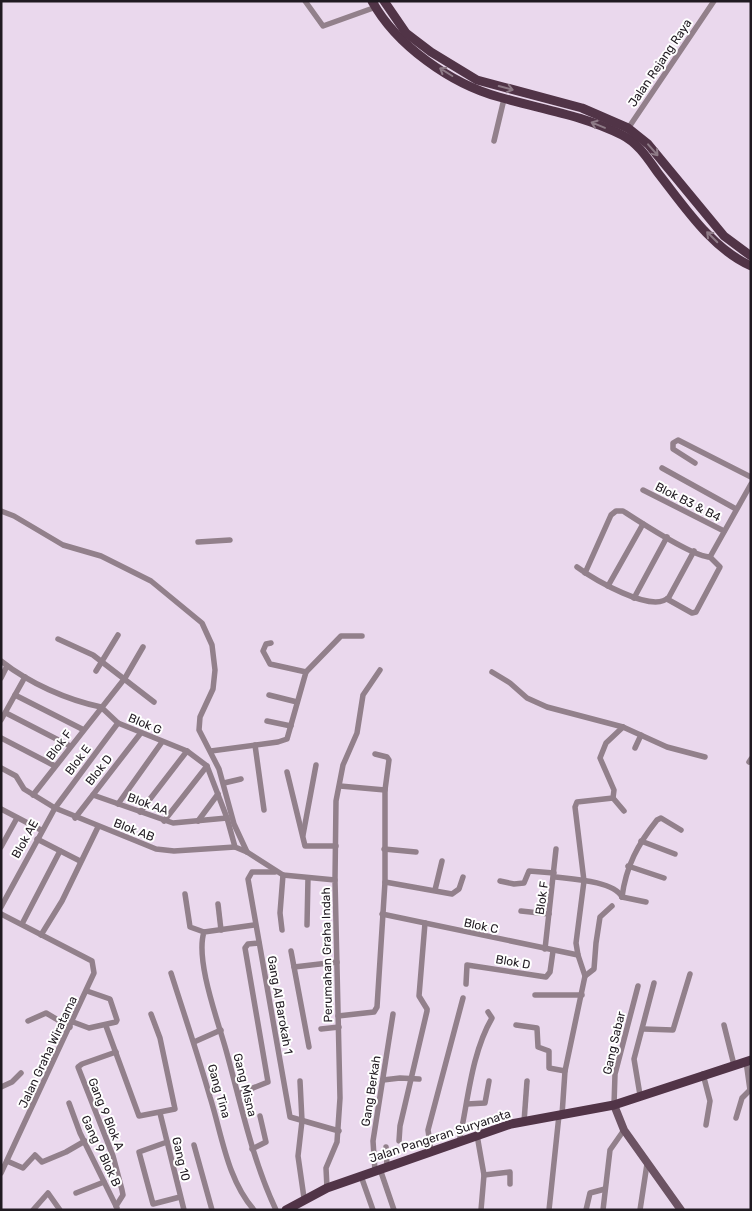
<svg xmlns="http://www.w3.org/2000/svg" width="752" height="1211" font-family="Rubik,sans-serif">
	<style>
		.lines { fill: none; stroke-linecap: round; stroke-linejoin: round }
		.street { stroke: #92808b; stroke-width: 5.5 }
		.secondary { stroke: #6c5363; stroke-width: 8 }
		.primary { stroke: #513447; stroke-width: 9 }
		.oneway { stroke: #8e7b87 }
		.labels { text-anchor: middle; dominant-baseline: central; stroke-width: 4; stroke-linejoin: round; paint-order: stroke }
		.street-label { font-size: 12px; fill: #201a21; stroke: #fff }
	</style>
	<rect width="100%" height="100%" fill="#ead8ed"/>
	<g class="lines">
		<!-- street -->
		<g class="street">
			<path d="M305 1 323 26 376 7"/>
			<path d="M627 130 714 1"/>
			<path d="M494 141 504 99"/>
			<path d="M695 463 673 449V443L678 440 751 477"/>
			<path d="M662 468 736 509"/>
			<path d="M643 490 724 531"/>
			<path d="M1 511 14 516 63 545 101 556 151 581 202 623 212 645 215 670 213 689 200 717 199 730 219 769 234 824 247 852"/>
			<path d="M198 542 230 540"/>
			<path d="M577 567C592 578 653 615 669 597L694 551"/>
			<path d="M585 573 611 515 616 511H623C640 522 693 557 710 557L751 484"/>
			<path d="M608 586 643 524"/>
			<path d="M634 598 667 537"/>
			<path d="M667 599 692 613 696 612 720 567 710 557"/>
			<path d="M58 639 93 655 154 702"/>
			<path d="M1 661C29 683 67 700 101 707"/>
			<path d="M96 671 118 635"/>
			<path d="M306 672 341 636H362"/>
			<path d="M492 672 510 683 527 698 547 707 623 727 667 747 705 757"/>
			<path d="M1 678 7 666"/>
			<path d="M15 695 82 729"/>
			<path d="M269 695 297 702"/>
			<path d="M101 707 118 723 187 751 207 766 227 818 235 847 247 852 283 875 335 880 340 1098 337 1142 326 1168 327 1188"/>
			<path d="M6 713 70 746"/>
			<path d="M1 720 25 677"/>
			<path d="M267 721 291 726"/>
			<path d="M1 738 55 766"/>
			<path d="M255 745 264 810"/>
			<path d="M635 748 641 735"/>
			<path d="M211 751 278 742 287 739 306 672 270 664 263 651 266 644 271 643"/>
			<path d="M749 762 751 759"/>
			<path d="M1 768 16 776 24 789 55 808 156 849 174 851 235 847"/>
			<path d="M287 772 305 846H336"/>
			<path d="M224 783 241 779"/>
			<path d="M340 786 385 790"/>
			<path d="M33 795 125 678 143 647"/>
			<path d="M93 795 173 823 227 818"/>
			<path d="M613 798 624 811"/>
			<path d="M118 804 162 742"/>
			<path d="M1 809 41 830"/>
			<path d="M140 812 187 751"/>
			<path d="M75 818 140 734"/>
			<path d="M164 821 207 766"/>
			<path d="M198 821 218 794"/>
			<path d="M303 835 316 765"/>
			<path d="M37 839 80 861"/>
			<path d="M641 841 675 854"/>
			<path d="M1 847 17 818"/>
			<path d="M384 849 416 852"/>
			<path d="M628 866 664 878"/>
			<path d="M275 872H252L248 879 290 1117 339 1131"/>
			<path d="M555 877C572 879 614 881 622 897"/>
			<path d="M335 880 336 801 343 765 357 733 363 695 380 670"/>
			<path d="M500 881 514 884 524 883 529 871 554 873"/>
			<path d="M385 882 452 894 459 889 463 877"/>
			<path d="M435 890 442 861"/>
			<path d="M185 894 190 927 204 932"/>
			<path d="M622 897C626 866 638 844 657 820L661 818 681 830"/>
			<path d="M622 897 646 902"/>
			<path d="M218 904 221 930"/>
			<path d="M1 907 55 808 118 723"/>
			<path d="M521 911 549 914"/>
			<path d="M1 914 92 961 94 973 1 1173"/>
			<path d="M382 914 578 955"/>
			<path d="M425 923 419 996 427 1009"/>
			<path d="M22 924 60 851"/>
			<path d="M254 925 204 932C195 960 218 1021 226 1050 241 1104 252 1159 276 1210"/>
			<path d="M307 925 308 878"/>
			<path d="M282 930 280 913 283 875"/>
			<path d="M41 935 62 901 98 827"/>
			<path d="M545 949 556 849"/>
			<path d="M291 951 309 1047"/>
			<path d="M294 967 337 962"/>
			<path d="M171 973C184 1014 198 1055 210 1097 222 1135 227 1179 254 1210"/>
			<path d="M585 976 594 969 596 943 600 917 612 906"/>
			<path d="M466 984 467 965 546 977 550 972 553 951"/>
			<path d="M535 995H582"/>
			<path d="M338 1016 374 1012 377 1007 385 882V790L389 760 387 757 375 754"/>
			<path d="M28 1021 46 1013 70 1027"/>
			<path d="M73 1022 89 1028 116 1022 117 1020 110 999 87 991"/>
			<path d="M516 1025 537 1028 538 1047 549 1051V1068L565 1071"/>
			<path d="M724 1025 734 1065"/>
			<path d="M106 1026 139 1116 175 1109 160 1038 151 1014"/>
			<path d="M321 1029 339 1027"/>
			<path d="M644 1029 673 1030 690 974"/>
			<path d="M194 1042 221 1030"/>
			<path d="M116 1052 82 1064 78 1067 113 1156 122 1190 123 1195 116 1206"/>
			<path d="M703 1074 710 1101 706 1125"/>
			<path d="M383 1080 400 1078 419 1079"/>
			<path d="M300 1081 302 1121 298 1156 304 1198"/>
			<path d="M1 1087 12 1082 21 1073"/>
			<path d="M238 1094 268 1082 245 948 248 944 259 943"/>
			<path d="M640 1095 634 1059 654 983"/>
			<path d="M69 1103 80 1133 117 1208"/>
			<path d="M467 1104 485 1103 489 1081"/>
			<path d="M614 1105 615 1074 638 986"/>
			<path d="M160 1113 184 1210"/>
			<path d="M562 1115 565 1071 585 976 578 955 576 943 584 881 575 807 577 802 613 798 614 790 600 758 606 743 623 727"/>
			<path d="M736 1118 742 1098 750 1090 746 1061"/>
			<path d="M524 1122 527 1081"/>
			<path d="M477 1135 484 1175 481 1210"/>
			<path d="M399 1141 400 1126 427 1011"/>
			<path d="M167 1142 139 1152 153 1204 180 1197"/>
			<path d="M459 1142C468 1102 471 1054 492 1018L488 1012"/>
			<path d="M194 1145 212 1210"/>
			<path d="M386 1147 387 1167"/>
			<path d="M252 1149 266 1142 260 1116"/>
			<path d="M431 1151 428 1130 463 998"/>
			<path d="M7 1161 23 1168 35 1155 42 1162 66 1152 85 1141"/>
			<path d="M380 1169 394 1210"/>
			<path d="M375 1171 373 1141 393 1014"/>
			<path d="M484 1175 510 1172V1184"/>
			<path d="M361 1176 373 1210"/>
			<path d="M76 1193 104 1182"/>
			<path d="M33 1210 48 1193 60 1210"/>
			<path d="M549 1210 559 1115"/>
			<path d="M586 1210 590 1193 605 1189"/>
			<path d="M603 1210 610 1150 624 1130"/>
			<path d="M640 1210 647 1164"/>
		</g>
		<!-- secondary -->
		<path class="secondary" d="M614 1105 624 1130 681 1210"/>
		<!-- primary -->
		<g class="primary">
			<path d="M372 1C396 45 451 84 499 97 540 109 583 115 622 135 638 143 648 159 658 173 684 206 711 248 751 266"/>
			<path d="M384 1 406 33 431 52 477 80 582 108 628 128 648 144 724 236 751 256"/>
			<path d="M286 1210 327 1188 511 1124 614 1105 751 1060"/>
		</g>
	</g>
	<!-- one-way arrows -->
	<defs><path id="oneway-shaft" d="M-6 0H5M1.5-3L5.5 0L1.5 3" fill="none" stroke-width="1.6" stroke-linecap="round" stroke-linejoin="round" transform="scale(1.25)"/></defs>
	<g class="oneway">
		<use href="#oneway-shaft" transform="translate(446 72) rotate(-148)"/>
		<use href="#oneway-shaft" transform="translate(506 88) rotate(15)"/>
		<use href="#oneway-shaft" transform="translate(598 125) rotate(-158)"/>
		<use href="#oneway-shaft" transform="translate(653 150) rotate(49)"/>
		<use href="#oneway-shaft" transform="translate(712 237) rotate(-135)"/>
	</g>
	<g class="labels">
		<!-- street labels -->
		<g class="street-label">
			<text transform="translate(660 63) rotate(-56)">Jalan Rejang Raya</text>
			<text transform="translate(688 502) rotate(27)">Blok B3 &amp; B4</text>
			<text transform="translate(145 724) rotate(23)">Blok G</text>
			<text transform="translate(59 745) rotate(-53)">Blok F</text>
			<text transform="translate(78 760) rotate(-53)">Blok E</text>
			<text transform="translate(99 770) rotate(-52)">Blok D</text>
			<text transform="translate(148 804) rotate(20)">Blok AA</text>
			<text transform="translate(134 830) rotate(21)">Blok AB</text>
			<text transform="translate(25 839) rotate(-61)">Blok AE</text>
			<text transform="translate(542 898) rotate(-82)">Blok F</text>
			<text transform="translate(481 926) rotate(12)">Blok C</text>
			<text transform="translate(327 955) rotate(-91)">Perumahan Graha Indah</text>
			<text transform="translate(513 962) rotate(10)">Blok D</text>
			<text transform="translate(280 1005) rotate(80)">Gang Al Barokah 1</text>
			<text transform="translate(614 1043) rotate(-77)">Gang Sabar</text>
			<text transform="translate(48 1052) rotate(-65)">Jalan Graha Wiratama</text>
			<text transform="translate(245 1085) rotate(76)">Gang Misna</text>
			<text transform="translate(219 1091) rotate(74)">Gang Tina</text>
			<text transform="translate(371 1091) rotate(-81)">Gang Berkah</text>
			<text transform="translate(106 1114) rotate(68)">Gang 9 Blok A</text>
			<text transform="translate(440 1136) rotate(-18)">Jalan Pangeran Suryanata</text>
			<text transform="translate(101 1151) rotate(65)">Gang 9 Blok B</text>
			<text transform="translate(181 1159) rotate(77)">Gang 10</text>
		</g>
	</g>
	<!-- border -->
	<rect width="752" height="1211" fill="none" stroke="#201a21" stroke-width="5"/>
</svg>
